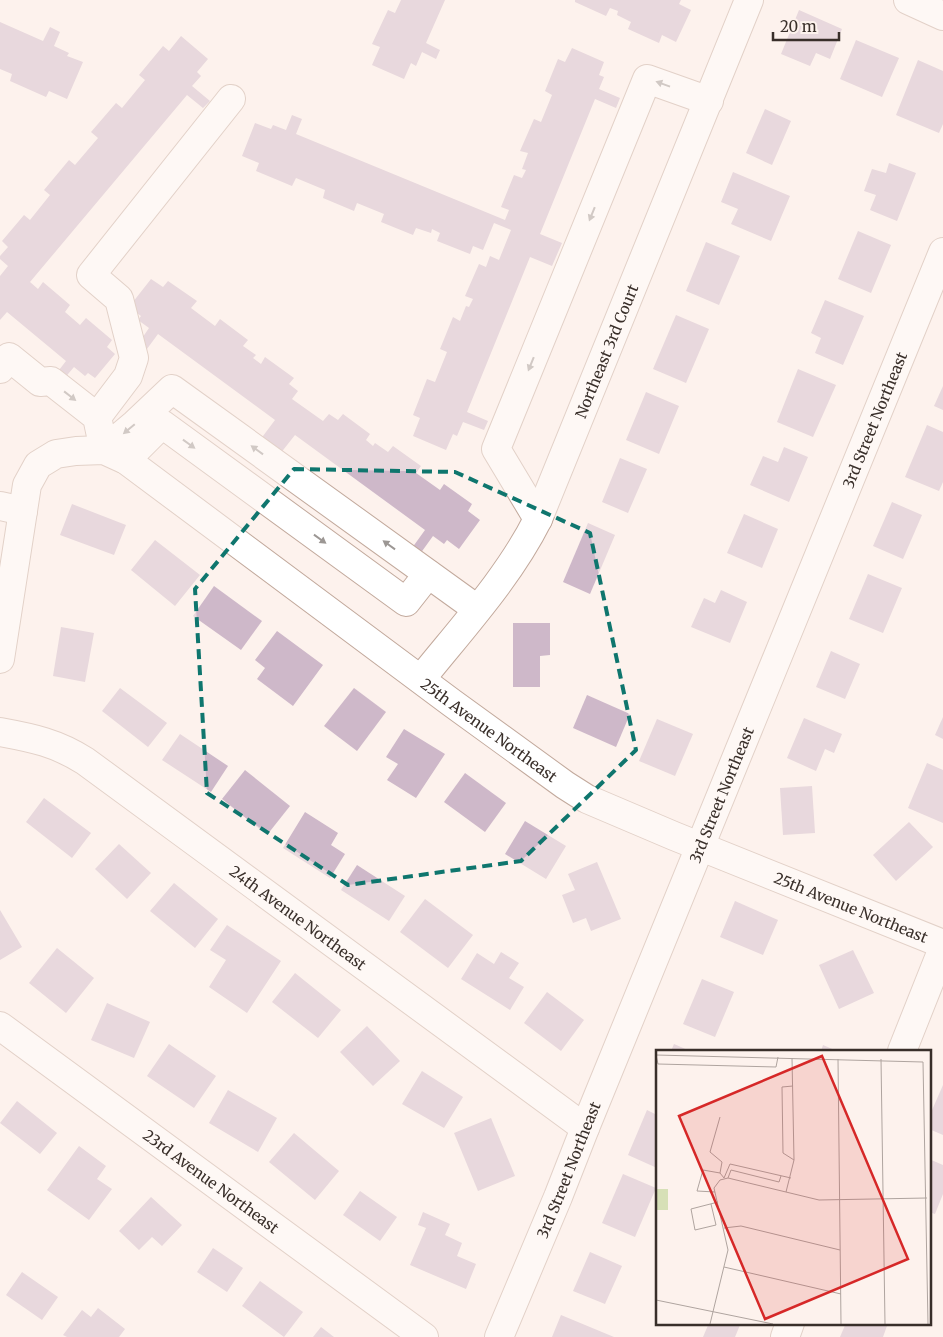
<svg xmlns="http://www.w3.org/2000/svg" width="943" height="1337" font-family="Merriweather,serif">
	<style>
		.building { fill: #ceb8c9 }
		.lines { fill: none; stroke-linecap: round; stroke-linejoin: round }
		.minor-casing { stroke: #c2a99c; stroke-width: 30 }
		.minor { stroke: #fff; stroke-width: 28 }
		.oneway { fill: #9c9794 }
		.marked { fill: none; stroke: #0f766e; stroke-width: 4; stroke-dasharray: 10 6; stroke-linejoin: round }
		.labels { text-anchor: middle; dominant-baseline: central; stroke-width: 5; stroke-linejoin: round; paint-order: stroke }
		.street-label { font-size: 15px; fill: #392f2a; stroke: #fdf2ed }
		.inset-road { fill: none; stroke: #afa49f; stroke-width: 1 }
		.view { fill: #d62828; fill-opacity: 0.15; stroke: #d62828; stroke-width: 2.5 }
		.inset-edge { fill: none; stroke: #392f2a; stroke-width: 2.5 }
	</style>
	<rect width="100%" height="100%" fill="#fdf2ed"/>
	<!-- building -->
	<g class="building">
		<path d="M401 0H445L426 43 440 50 436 59 422 52 416 66 411 63 404 79 372 65 380 47 372 44 388 10 395 13Z"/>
		<path d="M575 0H681L679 4 691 10 676 42 662 35 659 43 628 29 631 22 617 15 618 11 610 8 606 16 575 2Z"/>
		<path d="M799 10 842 29 830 59 816 53 810 66 781 54Z"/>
		<path d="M0 22 43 41 50 27 60 32 54 46 69 53 67 56 83 62 67 99 49 91 46 97 10 81 12 74 0 69Z"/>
		<path d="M181 36 208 59 197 72 201 76 192 86 210 101 203 108 187 95 30 282 38 289 43 282 70 305 65 312 80 325 86 318 112 340 107 347 115 354 95 378 88 373 85 376 74 367 63 380 56 374 66 361 7 312 0 320V276L8 266 0 259V256L8 247 2 241 24 215 30 220 50 195 44 190 69 160 75 165 98 138 91 132 116 103 122 108 145 80 139 75 163 46 169 51Z"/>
		<path d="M856 40 899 58 882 97 840 79Z"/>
		<path d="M572 48 604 62 599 75 604 77 599 89 620 98 616 108 595 99 540 234 562 243 552 266 530 257 467 412 488 421 484 430 463 422 457 436 453 434 446 450 413 436 420 418 413 415 427 379 435 382 447 352 440 349 453 317 460 321 466 306 469 307 473 299 465 296 479 264 486 267 490 256 499 260 511 230 494 223 483 250 473 246 470 254 437 241 440 233 432 229 431 233 416 228 413 235 381 222 384 214 357 203 354 211 323 198 325 190 296 178 292 186 256 171 259 163 242 156 255 123 271 129 273 125 286 130 292 115 302 119 296 134 505 220 509 210 501 207 514 175 522 178 526 170 522 169 528 153 520 151 534 119 541 122 552 95 545 91 558 59 565 62Z"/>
		<path d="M918 60 943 71V124L939 133 896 115Z"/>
		<path d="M765 109 791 121 772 165 746 153Z"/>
		<path d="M889 163 916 173 897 221 870 210 876 195 864 191 872 169 886 173Z"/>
		<path d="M733 172 790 196 771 241 731 224 738 209 721 202Z"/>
		<path d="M858 231 891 245 871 293 838 279Z"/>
		<path d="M706 242 740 256 719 305 686 291Z"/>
		<path d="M151 279 163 287 168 281 197 301 191 308 215 326 220 319 248 340 243 346 256 355 253 358 261 364 265 357 294 378 289 384 298 391 292 399 323 421 329 414 338 420 343 414 370 434 366 440 373 446 375 443 388 452 393 446 421 466 416 473 440 490 444 484 472 504 468 511 480 520 459 549 447 540 444 544 433 536 420 554 412 548 425 530 295 435 280 454 260 440 275 420 158 334 144 353 136 347 149 328 138 320 141 316 129 307Z"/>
		<path d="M825 300 864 316 843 365 815 353 821 338 811 333Z"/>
		<path d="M676 315 709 329 686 383 653 369Z"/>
		<path d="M798 369 836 385 813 437 777 422Z"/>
		<path d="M943 386V410L934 406Z"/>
		<path d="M646 392 679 406 659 454 626 440Z"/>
		<path d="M927 425 943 432V482L939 491 905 477Z"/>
		<path d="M784 447 808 457 789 502 750 485 763 456 778 462Z"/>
		<path d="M620 458 647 469 628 513 602 502Z"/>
		<path d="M892 502 922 515 903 559 873 546Z"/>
		<path d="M72 504 126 525 114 555 60 535Z"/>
		<path d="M744 514 778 529 762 568 727 553Z"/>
		<path d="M588 523 615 535 590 594 563 582Z"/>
		<path d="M155 540 200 575 175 606 131 570Z"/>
		<path d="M868 574 902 588 883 633 849 619Z"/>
		<path d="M214 586 262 621 241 650 193 616Z"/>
		<path d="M721 590 747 602 730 643 691 627 704 598 715 603Z"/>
		<path d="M513 623H550V655L540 656V687H513Z"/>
		<path d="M61 627 94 633 85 682 53 676Z"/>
		<path d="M277 631 323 665 293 706 257 679 265 668 255 660Z"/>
		<path d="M831 651 860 664 845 699 816 687Z"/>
		<path d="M120 688 167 723 148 747 102 711Z"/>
		<path d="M354 688 386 712 357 751 324 726Z"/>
		<path d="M587 695 630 714 616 747 573 728Z"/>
		<path d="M943 717V739L935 735Z"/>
		<path d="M804 718 842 734 834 753 825 749 816 771 787 758Z"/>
		<path d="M657 719 693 734 675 776 639 761Z"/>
		<path d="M404 729 445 754 416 798 387 780 398 764 386 757Z"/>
		<path d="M180 734 228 766 211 792 162 760Z"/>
		<path d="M927 763 943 770V823L908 808Z"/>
		<path d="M245 770 290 806 267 835 222 799Z"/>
		<path d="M465 773 506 803 485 832 444 802Z"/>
		<path d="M812 786 815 833 783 835 780 788Z"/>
		<path d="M44 798 91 833 72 858 26 822Z"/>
		<path d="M305 812 338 833 331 845 345 854 330 878 283 848Z"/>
		<path d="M525 821 566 846 546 879 505 854Z"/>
		<path d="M909 822 933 847 896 881 873 855Z"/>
		<path d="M119 844 151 873 127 899 95 869Z"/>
		<path d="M597 862 621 919 591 931 586 918 573 923 562 895 575 890 568 874Z"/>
		<path d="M357 865 405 896 389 921 341 890Z"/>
		<path d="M174 883 218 919 195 948 150 911Z"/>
		<path d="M425 899 473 935 448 968 400 932Z"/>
		<path d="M735 901 778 920 763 955 720 937Z"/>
		<path d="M0 910 22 947 0 960Z"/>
		<path d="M227 925 281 961 247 1013 209 987 226 960 210 950Z"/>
		<path d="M57 948 94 978 66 1013 29 983Z"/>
		<path d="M853 950 874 993 839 1009 819 965Z"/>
		<path d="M501 952 519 963 509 978 524 987 510 1010 461 979 477 953 494 964Z"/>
		<path d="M295 973 341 1010 318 1038 272 1002Z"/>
		<path d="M702 979 734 992 715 1037 683 1024Z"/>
		<path d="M547 992 584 1020 561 1051 524 1023Z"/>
		<path d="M107 1003 150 1022 134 1058 91 1040Z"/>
		<path d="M367 1026 400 1061 373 1086 340 1052Z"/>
		<path d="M169 1044 216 1076 194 1108 147 1076Z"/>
		<path d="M674 1044 690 1051H671Z"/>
		<path d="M823 1045 837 1051H821Z"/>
		<path d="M422 1071 463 1097 444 1128 402 1104Z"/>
		<path d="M943 1085V1135L929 1129V1117Z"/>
		<path d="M228 1090 277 1118 258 1152 209 1123Z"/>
		<path d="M17 1101 57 1133 40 1154 0 1123Z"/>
		<path d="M647 1110 657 1115V1168L628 1155Z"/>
		<path d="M491 1118 515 1176 478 1191 454 1133Z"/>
		<path d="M294 1133 339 1171 315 1200 269 1162Z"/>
		<path d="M79 1146 106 1166 97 1179 112 1189 89 1220 47 1190Z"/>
		<path d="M929 1159 943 1165V1194L935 1214 929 1212Z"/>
		<path d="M623 1174 656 1188 635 1237 602 1223Z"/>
		<path d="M360 1191 397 1217 380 1241 343 1215Z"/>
		<path d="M151 1197 182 1225 162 1246 152 1237 139 1250 119 1231Z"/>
		<path d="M423 1212 450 1224 445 1235 462 1243 457 1256 476 1264 466 1289 410 1265 426 1228 418 1225Z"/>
		<path d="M213 1248 243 1268 227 1292 197 1272Z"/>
		<path d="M590 1252 622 1266 605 1304 573 1291Z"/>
		<path d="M22 1272 58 1297 42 1320 6 1295Z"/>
		<path d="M260 1281 303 1312 284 1337 242 1306Z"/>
		<path d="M98 1308 125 1329 119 1337H67L63 1335 82 1310 91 1317Z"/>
		<path d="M561 1315 614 1337H552Z"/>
		<path d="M709 1323H737L740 1325 735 1337H703Z"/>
		<path d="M846 1323H888L883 1337H840Z"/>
		<path d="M321 1327 334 1337H313Z"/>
	</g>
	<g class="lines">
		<defs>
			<g id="minor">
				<path d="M908 0 943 16"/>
				<path d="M0 369 9 357 40 382 51 381 97 417 104 450 135 424 172 389 477 609"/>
				<path d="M97 417 128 376 134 358 119 299 91 275 231 99"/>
				<path d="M126 460 162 424 406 602 428 574"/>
				<path d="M0 506 23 511"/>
				<path d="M538 519 496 449 647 79 709 101"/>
				<path id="s1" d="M0 659 27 485 38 465 56 454 76 451 104 450 126 460 452 703 565 785 587 799 674 836 943 944"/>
				<path id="s2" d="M421 679C462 628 509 577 538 519L749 0"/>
				<path id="s3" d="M0 732C33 738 57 743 85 761L585 1128"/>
				<path id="s4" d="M0 1026 424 1337"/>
				<path d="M902 1051 943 948"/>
				<path id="s5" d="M499 1337 558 1197 585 1128 943 252"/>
				<path d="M785 1337 790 1323"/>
			</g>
		</defs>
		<!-- minor casing -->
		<use href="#minor" class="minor-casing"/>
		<!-- minor -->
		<use href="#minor" class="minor"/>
	</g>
	<!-- one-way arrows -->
	<defs><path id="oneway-solid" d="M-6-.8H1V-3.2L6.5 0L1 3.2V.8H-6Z" transform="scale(1.25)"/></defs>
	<g class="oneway">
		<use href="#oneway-solid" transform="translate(663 84) rotate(-160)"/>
		<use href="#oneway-solid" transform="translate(592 214) rotate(112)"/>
		<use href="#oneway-solid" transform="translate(531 364) rotate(112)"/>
		<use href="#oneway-solid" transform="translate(70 396) rotate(38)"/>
		<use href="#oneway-solid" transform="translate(129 429) rotate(140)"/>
		<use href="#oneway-solid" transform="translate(189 444) rotate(36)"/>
		<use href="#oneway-solid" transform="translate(257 450) rotate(-144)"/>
		<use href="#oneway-solid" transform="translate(320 539) rotate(36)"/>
		<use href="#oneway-solid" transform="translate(389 545) rotate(-144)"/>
	</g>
	<!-- marked area -->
	<path d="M0 0H943V1337H0ZM294 469 455 472 590 533 636 750 521 861 348 885 207 793 195 589Z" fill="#fdf2ed" fill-opacity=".55" fill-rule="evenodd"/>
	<path class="marked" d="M294 469 455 472 590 533 636 750 521 861 348 885 207 793 195 589Z"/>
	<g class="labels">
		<!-- street labels -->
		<g class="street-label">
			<text stroke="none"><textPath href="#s2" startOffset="380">Northeast 3rd Court</textPath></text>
			<text stroke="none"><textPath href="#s5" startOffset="991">3rd Street Northeast</textPath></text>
			<text stroke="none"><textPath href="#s1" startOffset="745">25th Avenue Northeast</textPath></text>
			<text stroke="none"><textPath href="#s5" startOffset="586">3rd Street Northeast</textPath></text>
			<text stroke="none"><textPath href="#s1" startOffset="1150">25th Avenue Northeast</textPath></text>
			<text stroke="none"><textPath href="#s3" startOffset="355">24th Avenue Northeast</textPath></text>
			<text stroke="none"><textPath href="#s5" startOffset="181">3rd Street Northeast</textPath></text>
			<text stroke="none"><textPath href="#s4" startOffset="262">23rd Avenue Northeast</textPath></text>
		</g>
	</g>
	<!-- overview -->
	<g transform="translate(656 1050)">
		<rect width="275" height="275" fill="#fdf2ed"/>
		<path d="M0 139H12V160H0Z" fill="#d7e0b7"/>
		<path class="inset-road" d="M0 5 267 12M0 5 2 14 120 17 122 7M182 9 185 274M225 9 229 274M267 12 272 274M137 36 126 37 127 103 138 110M64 67 54 102 66 112 64 123M72 128 75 120 123 132 125 126M59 142 41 141 47 120 64 123 68 128 74 114 135 128M130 142 138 110 136 8M55 154 60 175 39 180 35 159 62 152M68 178 85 176 184 200M68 217 185 244M0 250 117 274M54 274 72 200 58 138 64 130 72 128 163 150 271 148"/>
		<path class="view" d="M166 6 252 209 109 269 23 66Z"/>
		<rect width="275" height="275" class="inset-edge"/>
	</g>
	<!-- scale -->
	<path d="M773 32v8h66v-8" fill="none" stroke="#392f2a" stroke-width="2.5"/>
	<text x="780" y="32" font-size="15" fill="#392f2a" stroke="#fdf2ed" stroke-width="4" paint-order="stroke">20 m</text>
</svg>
